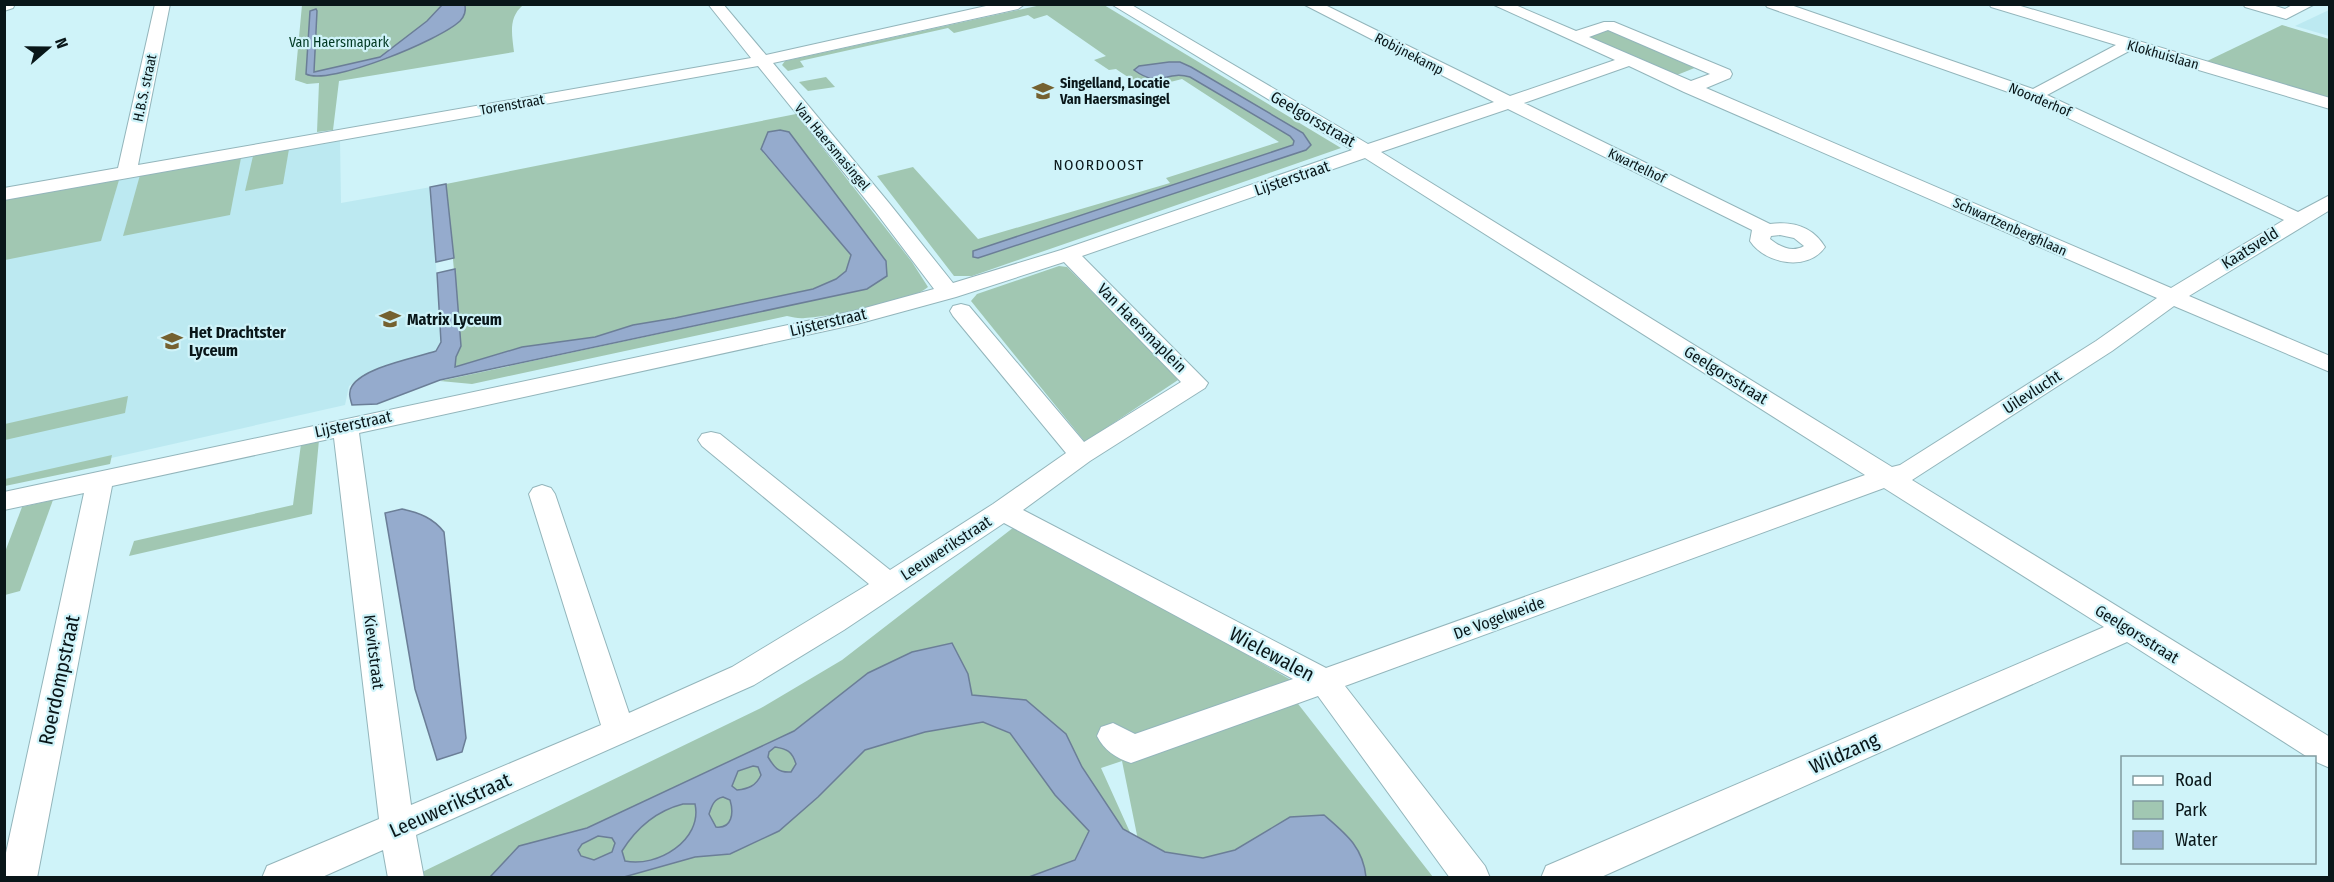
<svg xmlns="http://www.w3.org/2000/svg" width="2334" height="882" font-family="'Fira Sans Condensed',sans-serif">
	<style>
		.built { fill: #bce9f1 }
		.green { fill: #a1c7b2; fill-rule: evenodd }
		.water { fill: #95abcd; stroke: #6b7e97; stroke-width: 1.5; fill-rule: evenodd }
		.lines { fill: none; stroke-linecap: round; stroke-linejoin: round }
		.street-casing { stroke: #93b5bb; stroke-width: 2 }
		.secondary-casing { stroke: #93b5bb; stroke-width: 2 }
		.street { fill: #fff; fill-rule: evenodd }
		.secondary { fill: #fff; fill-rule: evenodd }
		.labels { text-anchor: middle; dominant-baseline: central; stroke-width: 4.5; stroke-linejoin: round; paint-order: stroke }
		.far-park-label { font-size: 14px; fill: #003923; stroke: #cff3f9 }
		.far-street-label { font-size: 14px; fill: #091619; stroke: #cff3f9 }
		.far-poi-label { font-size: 14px; font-weight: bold; fill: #091619; stroke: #cff3f9; text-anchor: start }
		.far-neighbourhood-label { font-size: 15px; letter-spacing: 1.5px; fill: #091619; stroke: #cff3f9 }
		.street-label { font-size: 16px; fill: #091619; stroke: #cff3f9 }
		.poi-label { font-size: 16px; font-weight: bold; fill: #091619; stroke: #cff3f9; text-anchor: start }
		.near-street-label { font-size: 20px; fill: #091619; stroke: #cff3f9 }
	</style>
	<rect width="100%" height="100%" fill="#cff3f9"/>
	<!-- built -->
	<g class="built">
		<path d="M2329 10V36L2295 26Z"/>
		<path d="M340 140 341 203 431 187 441 342 436 352 375 369 349 386 345 405 5 482V201Z"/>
	</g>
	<!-- green -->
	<g class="green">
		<path d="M302 5H523C508 18 512 34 514 52L339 81 333 130 317 132 319 83 307 84 295 80Z"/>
		<path d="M1041 5H1104L1341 148 972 276H954L877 176 913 167 978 239 1170 183 1166 178 1279 142 1182 79C1145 88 1148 91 1116 69L1109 70 1094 60 1106 56 1047 15 1034 19 1028 15 954 33 948 28 800 61 804 67 788 71 782 65 785 61Z"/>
		<path d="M2282 25 2329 39V100L2205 62Z"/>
		<path d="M1609 30 1697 67 1672 77 1586 38Z"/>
		<path d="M826 77 835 87 808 91 799 82Z"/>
		<path d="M796 114 912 262 928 287C909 303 832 316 805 318 799 319 793 317 787 316L472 384 440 381 867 289 887 276 886 261 789 132 780 130 769 132 761 150 851 255 847 271 836 279 813 289 675 318 633 325 595 337 522 347 455 367 456 357 461 346 446 184Z"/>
		<path d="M289 149 283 184 245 191 253 156Z"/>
		<path d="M241 158 230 215 123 236 140 175Z"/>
		<path d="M119 180 101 241 5 260V200Z"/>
		<path d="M1059 266 1067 267 1174 373 1178 380 1085 442 971 301 977 294Z"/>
		<path d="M128 396 125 413 5 440V424Z"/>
		<path d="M319 440 312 514 129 556 134 541 293 505 301 444Z"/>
		<path d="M112 455 110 464 5 486V479Z"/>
		<path d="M53 500 20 591 5 595V552L22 507Z"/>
		<path d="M1018 524 1314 693 1295 700 1433 877 415 878 416 875 761 708 842 660ZM1122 761 1139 845 1133 839 1101 768Z"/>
	</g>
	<!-- water -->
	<g class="water">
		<path d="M443 4 465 5C466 11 465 16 460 21 440 40 329 86 306 74L310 11 316 9 317 11 314 72 380 57 427 21Z"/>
		<path d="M1169 62H1180L1191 67 1303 133 1311 145 1306 150 978 258 973 257V251L1293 145 1294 141 1290 136 1190 77C1165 70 1160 89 1134 70L1139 66Z"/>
		<path d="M780 130 789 132 886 261 887 276 867 289 440 380 377 404 352 405C350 398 348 392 352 386 364 367 415 358 436 351L441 342 437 273 455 269 461 346 456 357 455 367 522 347 595 337 633 325 675 318 813 289 836 279 846 271 851 255 761 149 768 132Z"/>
		<path d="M446 184 454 258 436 262 430 187Z"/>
		<path d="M402 509C420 513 433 518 444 532L466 738 462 752 437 760 415 689 385 513Z"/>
		<path d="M952 643 968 674 972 695 1026 700 1066 734 1082 767 1123 829 1165 852 1203 858 1235 850 1290 817 1324 815C1346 834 1363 847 1366 877H1029L1075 860 1089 831 1055 795 1010 733 983 722 925 732 865 750 818 797 779 831 730 854 695 857 624 877H490L519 846 587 828 794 731 868 673 912 652ZM775 747C787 749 792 751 796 764L791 772C778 773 774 767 768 757L769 752ZM753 766 758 767 761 775C756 786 748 789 737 790L732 786 738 771ZM723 797 730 800C734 813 732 829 716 827L709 814C712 805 714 799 723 797ZM683 804H695C703 840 657 868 625 861L622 851C637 827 656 811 683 804ZM598 836 612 838 615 843 612 852 594 860 581 856 578 850 582 844Z"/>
	</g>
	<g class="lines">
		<defs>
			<g id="street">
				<path d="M155 4H170L138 165 751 58 708 4H723L766 55 995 4H1025L1018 9 773 63 889 203 953 283 1061 250 1352 150 1111 4H1130L1368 144 1494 102 1303 4H1323L1510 96 1615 60 1492 4H1513L1576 31 1604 22H1614L1730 70 1732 74 1730 78 1706 88 2171 288 2284 220 2028 99 1767 7 1765 4H1788L2033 89 2116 45 1991 7 1989 4H2014L2330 98V109L2131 50 2047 95 2298 212 2330 195V210L2189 296 2330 356V372L2174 306 2112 351 1912 480 2330 737V768L2314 761V758H2309L2127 642 1599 878H1541L1546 866 2104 627 1884 488 1345 686 1485 866 1490 878H1450L1318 696 1131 763C1116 758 1104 750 1097 736L1101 727 1113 723 1135 734 1293 679 1004 523 844 630 754 685 416 835 424 878H388L383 850 320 878H262L267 866 379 819 334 438 112 486 37 878H4V862L84 493 4 510V492L854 311 934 289 875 211 758 66 4 200V188L118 168ZM1608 30 1710 74 1691 81 1589 37ZM1629 66 1684 92 2157 298 2096 341 1900 465 1892 467 1381 152 1508 109 1752 230 1750 241C1765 264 1808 272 1825 247 1813 227 1793 221 1770 224L1524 103ZM1365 158 1865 475 1326 668 1023 510 1090 461 1205 388 1208 383 1082 256ZM1780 235 1794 238 1804 246C1792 253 1780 247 1770 239L1771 236ZM1064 262 1181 382 1084 442 969 306 961 304 953 306 950 311 953 316 1066 453 993 504 890 570 720 434 711 432 702 434 698 440 702 446 869 584 732 667 629 713 555 494 551 488 542 485 533 488 529 494 601 725 411 805 359 433 857 324 956 297Z"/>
				<path d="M2243 4H2269L2285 9 2294 4H2315L2286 19 2245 7Z"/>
			</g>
			<path id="secondary" d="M4 4H15L13 8 4 11Z"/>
		</defs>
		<!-- street casing -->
		<use href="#street" class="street-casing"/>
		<!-- secondary casing -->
		<use href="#secondary" class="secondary-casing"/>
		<!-- street -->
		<use href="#street" class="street"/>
		<!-- secondary -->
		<use href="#secondary" class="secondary"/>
	</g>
	<!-- icons -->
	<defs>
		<symbol id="school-bare" viewBox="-9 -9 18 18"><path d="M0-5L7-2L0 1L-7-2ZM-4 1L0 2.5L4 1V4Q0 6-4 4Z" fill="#756130" stroke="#cff3f9" stroke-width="2.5" paint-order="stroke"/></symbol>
	</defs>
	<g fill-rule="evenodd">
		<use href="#school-bare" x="1028" y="76" width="30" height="30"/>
		<use href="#school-bare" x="375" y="304" width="30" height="30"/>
		<use href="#school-bare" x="157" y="326" width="30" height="30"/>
	</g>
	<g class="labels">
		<!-- far-park labels -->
		<g class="far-park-label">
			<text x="339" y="42">Van Haersmapark</text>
		</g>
		<!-- far-street labels -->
		<g class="far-street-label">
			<text transform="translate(1409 54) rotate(27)">Robijnekamp</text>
			<text transform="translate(2163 55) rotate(16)">Klokhuislaan</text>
			<text transform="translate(145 88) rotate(-78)">H.B.S. straat</text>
			<text transform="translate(2040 100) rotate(23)">Noorderhof</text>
			<text transform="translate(512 105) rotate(-10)">Torenstraat</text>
			<text transform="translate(832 147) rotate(50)">Van Haersmasingel</text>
			<text transform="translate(1637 166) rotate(26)">Kwartelhof</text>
			<text transform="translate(2010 227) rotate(24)">Schwartzenberghlaan</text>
		</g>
		<!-- far-poi labels -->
		<g class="far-poi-label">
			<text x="1060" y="83">Singelland, Locatie<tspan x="1060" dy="16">Van Haersmasingel</tspan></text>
		</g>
		<!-- far-neighbourhood labels -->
		<g class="far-neighbourhood-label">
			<text x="1099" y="165">NOORDOOST</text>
		</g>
		<!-- street labels -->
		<g class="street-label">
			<text transform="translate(1313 119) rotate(30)">Geelgorsstraat</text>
			<text transform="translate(1292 178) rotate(-19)">Lijsterstraat</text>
			<text transform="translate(2250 248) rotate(-32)">Kaatsveld</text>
			<text transform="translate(828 322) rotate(-13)">Lijsterstraat</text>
			<text transform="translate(1142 328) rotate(45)">Van Haersmaplein</text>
			<text transform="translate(1726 375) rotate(32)">Geelgorsstraat</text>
			<text transform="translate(2032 392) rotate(-33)">Uilevlucht</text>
			<text transform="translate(353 424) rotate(-12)">Lijsterstraat</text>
			<text transform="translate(946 548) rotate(-33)">Leeuwerikstraat</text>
			<text transform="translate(1499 618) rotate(-20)">De Vogelweide</text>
			<text transform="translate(2137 634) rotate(32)">Geelgorsstraat</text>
			<text transform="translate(374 652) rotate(83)">Kievitstraat</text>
		</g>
		<!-- poi labels -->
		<g class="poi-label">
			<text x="407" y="319">Matrix Lyceum</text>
			<text x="189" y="332">Het Drachtster<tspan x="189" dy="18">Lyceum</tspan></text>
		</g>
		<!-- near-street labels -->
		<g class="near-street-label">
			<text transform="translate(1272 654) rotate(28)">Wielewalen</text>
			<text transform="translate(59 680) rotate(-78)">Roerdompstraat</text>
			<text transform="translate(1844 753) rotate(-24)">Wildzang</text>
			<text transform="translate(450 805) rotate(-24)">Leeuwerikstraat</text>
		</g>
	</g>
	<!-- border -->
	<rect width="2334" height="882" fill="none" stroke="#091619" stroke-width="12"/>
	<!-- legend -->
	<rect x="2121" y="756" width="195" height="108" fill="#cff3f9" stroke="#809b9f" stroke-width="1.5"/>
	<rect x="2133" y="776" width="30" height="9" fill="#ffffff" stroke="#809b9f" stroke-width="1.5"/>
	<text x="2175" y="786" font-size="18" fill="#091619">Road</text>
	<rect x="2133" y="801" width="30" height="18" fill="#a1c7b2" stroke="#809b9f" stroke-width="1.5"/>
	<text x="2175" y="816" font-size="18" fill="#091619">Park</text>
	<rect x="2133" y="831" width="30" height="18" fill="#95abcd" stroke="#809b9f" stroke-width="1.5"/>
	<text x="2175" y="846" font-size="18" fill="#091619">Water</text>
	<!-- north arrow -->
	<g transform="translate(48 48) rotate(70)" stroke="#cff3f9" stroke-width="4.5" paint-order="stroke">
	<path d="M0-4.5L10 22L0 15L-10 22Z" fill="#091619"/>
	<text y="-9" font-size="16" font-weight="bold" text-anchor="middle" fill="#091619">N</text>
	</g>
</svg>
